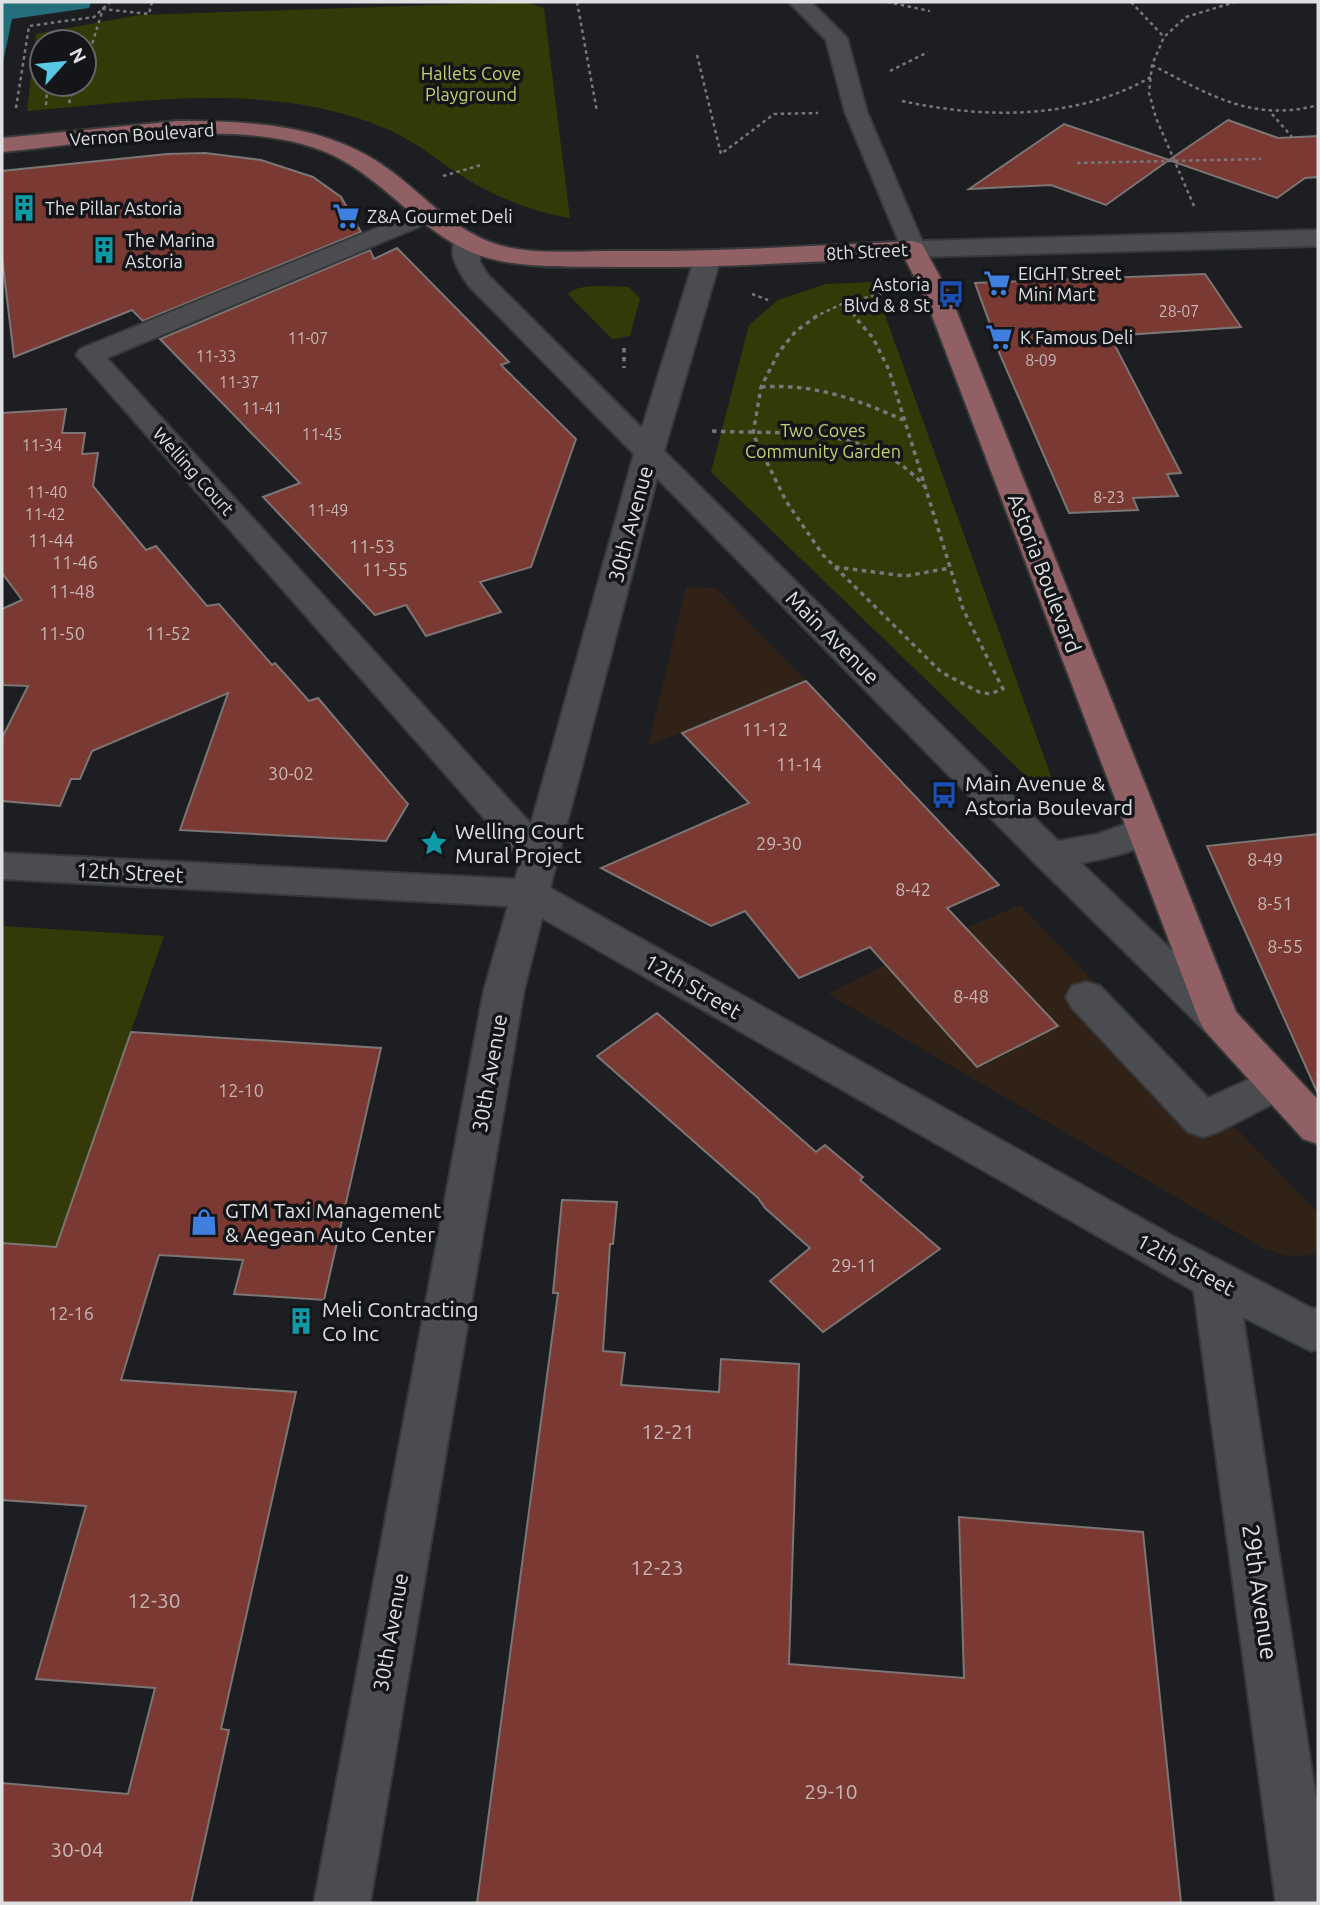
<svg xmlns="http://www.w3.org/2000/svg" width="1320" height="1905" font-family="Ubuntu,sans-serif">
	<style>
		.industrial { fill: #302216 }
		.green { fill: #343a07; fill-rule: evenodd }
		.water { fill: #256f7d }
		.building { fill: #7a3932; stroke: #7b7675; stroke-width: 2 }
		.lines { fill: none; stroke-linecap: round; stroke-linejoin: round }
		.minor-casing { stroke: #37383a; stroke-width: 4 }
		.major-casing { stroke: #37383a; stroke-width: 4 }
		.path-far1 { stroke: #77787b; stroke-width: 2.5; stroke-dasharray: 3.5 3.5; stroke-linecap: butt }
		.path { stroke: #77787b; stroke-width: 3.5; stroke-dasharray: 4.5 4.5; stroke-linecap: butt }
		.minor { fill: #4a4c4f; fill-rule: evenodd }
		.major { fill: #916065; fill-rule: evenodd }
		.labels { text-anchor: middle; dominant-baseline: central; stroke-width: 7; stroke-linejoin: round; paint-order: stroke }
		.far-number-label { font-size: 16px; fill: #c6b6b6 }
		.far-park-label { font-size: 18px; fill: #c1d170; stroke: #131518 }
		.far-street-label { font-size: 18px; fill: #dfe0e2; stroke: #131518 }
		.far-poi-label { font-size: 18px; fill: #dfe0e2; stroke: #131518; text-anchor: start }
		.number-label { font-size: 18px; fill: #c6b6b6 }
		.street-label { font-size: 21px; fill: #dfe0e2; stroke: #131518 }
		.poi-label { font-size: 21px; fill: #dfe0e2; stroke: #131518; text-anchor: start }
		.near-number-label { font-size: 21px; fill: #c6b6b6 }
		.near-street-label { font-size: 24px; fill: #dfe0e2; stroke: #131518 }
	</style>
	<rect width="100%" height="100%" fill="#1c1e21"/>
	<!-- industrial -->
	<g class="industrial">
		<path d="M686 587 716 588 806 681 648 746Z"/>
		<path d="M1020 905 1318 1213V1253L1291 1257 1263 1248 828 994 886 965 977 1067 1058 1026 966 928Z"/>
	</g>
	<!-- green -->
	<g class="green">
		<path d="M525 2 544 8 570 218C537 213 504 200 475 184 445 167 421 144 389 130 273 80 148 101 27 111L36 34 139 15ZM42 42H84V84H42Z"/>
		<path d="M873 282 1052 779 1035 785 711 472 749 325 778 300 826 284Z"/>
		<path d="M629 287 640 298 630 336 612 339 568 294C580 282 613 287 629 287Z"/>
		<path d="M2 926 164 936 56 1247 2 1243Z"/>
	</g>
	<!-- water -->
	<path class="water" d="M2 2H91L89 8 12 19 2 67Z"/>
	<!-- building -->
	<g class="building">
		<path d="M1228 120 1278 138 1318 136V177L1305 178 1277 198 1169 160 1106 205 1051 185 969 189 1064 124 1169 160Z"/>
		<path d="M205 153 261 160 313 177 341 197 361 232 143 321 132 310 14 357 2 257V171L167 154Z"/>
		<path d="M397 248 509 362 501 365 576 439 531 567 480 582 501 612 426 636 406 605 375 615 263 497 300 483 160 339 370 250 374 259Z"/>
		<path d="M1205 274 1241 327 1110 336 1181 473 1167 474 1178 496 1133 498 1138 510 1069 513 988 327H991L975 283Z"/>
		<path d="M66 409 62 433H85L82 454 98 453 93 486 146 550 156 546 207 606 219 604 272 665 275 663 309 701 318 698 408 804 386 841 180 830 228 693 92 751 80 779H71L60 806 2 801V738L28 686 2 685V609L22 600 2 573V413Z"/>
		<path d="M806 681 999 885 947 908 1058 1026 977 1067 870 947 799 978 745 911 711 926 601 868 749 803 682 733Z"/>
		<path d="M1318 834V1094L1207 846Z"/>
		<path d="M657 1013 816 1152 825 1145 863 1177 860 1180 940 1249 823 1332 770 1281 810 1248 765 1208 758 1198 597 1056Z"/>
		<path d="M131 1032 381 1048 324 1300 234 1294 243 1260 159 1255 121 1380 296 1392 221 1729 229 1730 191 1903H2V1783L128 1794 155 1688 36 1679 86 1506 2 1500V1243L56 1247Z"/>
		<path d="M562 1200 617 1202 613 1244H610L603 1351 625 1353 621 1385 719 1392 721 1359 799 1364 789 1664 964 1678 959 1517 1143 1532 1181 1903H477L558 1293H553Z"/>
	</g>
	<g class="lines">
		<defs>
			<g id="minor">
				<path d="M789 2H811L847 38 867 112 922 241 1318 230V246L913 257 904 254 845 112 826 40Z"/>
				<path d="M426 208 435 210 438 215 435 220 107 358 531 824 634 454 469 286C459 272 446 253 457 237L466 234 475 237 479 242 480 262 488 275 642 428 694 260 698 255 707 252 716 255 720 260 664 451 1058 841 1098 834 1145 817 1158 821 1163 830C1151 850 1103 859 1081 863L1233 1009 1239 1020 1233 1031 1219 1035 1205 1031 1037 865 657 478 550 888 1173 1236 1313 1309 1318 1308V1349L1311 1351 1243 1317 1318 1812V1903H1276L1194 1291 542 918 524 990 370 1903H314L484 990 508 906 2 879V853L515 879 521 860 76 355 80 349Z"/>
				<path d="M1086 982 1100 986 1208 1098 1276 1067 1290 1071 1296 1083 1290 1095 1218 1132 1203 1137 1188 1132 1072 1008 1066 997 1072 986Z"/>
			</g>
			<path id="major" d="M177 121C252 121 329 124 391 171 426 197 455 232 499 245 534 255 574 251 610 251 711 252 812 246 913 241L922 244 951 297 1236 1012 1318 1100V1144L1303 1139 1205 1031 1199 1020 925 297 904 257C809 262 714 268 618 267 577 266 536 269 496 260 432 246 397 191 342 160 255 111 98 143 2 152V138Z"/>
		</defs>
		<!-- minor casing -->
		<use href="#minor" class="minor-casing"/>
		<!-- major casing -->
		<use href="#major" class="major-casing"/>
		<!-- path-far1 -->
		<g class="path-far1">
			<path d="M577 2 597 112"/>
			<path d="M887 2 930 11"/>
			<path d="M1131 2 1164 37"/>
			<path d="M697 55 721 154 774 114 818 113"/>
			<path d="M1152 65C1208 94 1253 123 1318 105"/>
			<path d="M84 70 103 9 149 14 152 2"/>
			<path d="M890 71 928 52"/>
			<path d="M902 101C985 119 1076 120 1151 77"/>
			<path d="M69 103 75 84"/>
			<path d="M46 105 47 91 53 84"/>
			<path d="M16 108 29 26 94 17 110 2"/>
			<path d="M1272 114 1292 137"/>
			<path d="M1077 163 1261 159"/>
			<path d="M443 176 481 165"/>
			<path d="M1194 206 1156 118 1149 93 1152 65 1164 37 1186 17 1235 2"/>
			<path d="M752 294 768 300"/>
			<path d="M844 303 856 317"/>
			<path d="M844 303 889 292"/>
			<path d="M814 317 844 303"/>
		</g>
		<!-- path -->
		<g class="path">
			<path d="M817 316 796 331 779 352 761 387 753 434 786 501 823 555 941 672 979 692 990 694 1003 689 963 609 889 370 873 338 854 316"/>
			<path d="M624 348V368"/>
			<path d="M761 387C812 383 857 399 903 420"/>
			<path d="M712 431C788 435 869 423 924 486"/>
			<path d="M835 567 905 576 950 568"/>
		</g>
		<!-- minor -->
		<use href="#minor" class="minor"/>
		<!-- major -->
		<use href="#major" class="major"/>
	</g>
	<!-- icons -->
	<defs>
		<symbol id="building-bare" viewBox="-9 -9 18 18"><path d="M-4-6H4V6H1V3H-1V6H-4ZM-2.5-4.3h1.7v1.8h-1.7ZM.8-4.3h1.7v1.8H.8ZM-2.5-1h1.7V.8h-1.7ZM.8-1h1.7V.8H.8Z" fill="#0f9aa8" stroke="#131518" stroke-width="2.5" paint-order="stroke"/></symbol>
		<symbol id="supermarket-bare" viewBox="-9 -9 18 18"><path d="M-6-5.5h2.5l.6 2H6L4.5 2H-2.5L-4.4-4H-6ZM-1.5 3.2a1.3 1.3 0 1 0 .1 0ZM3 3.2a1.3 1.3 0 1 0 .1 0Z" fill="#3f7fe0" stroke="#131518" stroke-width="2.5" paint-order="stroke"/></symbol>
		<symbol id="bus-bare" viewBox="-9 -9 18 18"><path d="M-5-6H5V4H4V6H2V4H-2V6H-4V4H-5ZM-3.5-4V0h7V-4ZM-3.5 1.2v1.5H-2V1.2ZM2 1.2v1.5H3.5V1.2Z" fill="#1a4fb4" stroke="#131518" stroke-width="2.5" paint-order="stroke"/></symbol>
		<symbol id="sight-bare" viewBox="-9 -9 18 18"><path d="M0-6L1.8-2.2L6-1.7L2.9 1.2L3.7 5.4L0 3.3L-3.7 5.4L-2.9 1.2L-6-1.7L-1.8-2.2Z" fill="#0f9aa8" stroke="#131518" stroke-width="2.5" paint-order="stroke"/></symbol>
		<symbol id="shop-bare" viewBox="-9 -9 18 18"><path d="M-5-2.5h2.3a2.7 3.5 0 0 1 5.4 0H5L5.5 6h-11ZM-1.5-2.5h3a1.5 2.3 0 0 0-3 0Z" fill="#3f7fe0" stroke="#131518" stroke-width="2.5" paint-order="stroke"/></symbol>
	</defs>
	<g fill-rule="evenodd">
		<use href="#building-bare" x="5" y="189" width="38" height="38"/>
		<use href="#supermarket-bare" x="327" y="197" width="38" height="38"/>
		<use href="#building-bare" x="85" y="231" width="38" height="38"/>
		<use href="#supermarket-bare" x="978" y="264" width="38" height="38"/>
		<use href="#bus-bare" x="932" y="275" width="38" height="38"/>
		<use href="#supermarket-bare" x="980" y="318" width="38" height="38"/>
		<use href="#bus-bare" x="925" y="776" width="38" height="38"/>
		<use href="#sight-bare" x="415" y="824" width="38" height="38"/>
		<use href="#shop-bare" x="185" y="1203" width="38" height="38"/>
		<use href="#building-bare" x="282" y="1302" width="38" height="38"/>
	</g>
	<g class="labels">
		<!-- far-number labels -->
		<g class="far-number-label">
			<text x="1179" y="311">28-07</text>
			<text x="308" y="338">11-07</text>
			<text x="216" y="356">11-33</text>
			<text x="1041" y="360">8-09</text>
			<text x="239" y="382">11-37</text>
			<text x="262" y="408">11-41</text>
			<text x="322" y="434">11-45</text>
			<text x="42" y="445">11-34</text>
			<text x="47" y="492">11-40</text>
			<text x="1109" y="497">8-23</text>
			<text x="328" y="510">11-49</text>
			<text x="45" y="514">11-42</text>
		</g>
		<!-- far-park labels -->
		<g class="far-park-label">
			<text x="471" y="73">Hallets Cove<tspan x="471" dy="21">Playground</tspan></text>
			<text x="823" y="430">Two Coves<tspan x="823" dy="21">Community Garden</tspan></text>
		</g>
		<!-- far-street labels -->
		<g class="far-street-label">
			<text transform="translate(142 134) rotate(-4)">Vernon Boulevard</text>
			<text transform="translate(867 251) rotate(-3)">8th Street</text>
			<text transform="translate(194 471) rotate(48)">Welling Court</text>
		</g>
		<!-- far-poi labels -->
		<g class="far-poi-label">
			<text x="45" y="208">The Pillar Astoria</text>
			<text x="367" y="216">Z&amp;A Gourmet Deli</text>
			<text x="125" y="240">The Marina<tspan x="125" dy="21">Astoria</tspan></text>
			<text x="1018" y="273">EIGHT Street<tspan x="1018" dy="21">Mini Mart</tspan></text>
			<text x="930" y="284" text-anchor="end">Astoria<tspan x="930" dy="21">Blvd &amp; 8 St</tspan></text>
			<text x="1020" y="337">K Famous Deli</text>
		</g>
		<!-- number labels -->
		<g class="number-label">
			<text x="51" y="540">11-44</text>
			<text x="372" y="546">11-53</text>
			<text x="75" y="562">11-46</text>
			<text x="385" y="569">11-55</text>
			<text x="72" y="591">11-48</text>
			<text x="62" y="633">11-50</text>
			<text x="168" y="633">11-52</text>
			<text x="765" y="729">11-12</text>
			<text x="799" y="764">11-14</text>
			<text x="291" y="773">30-02</text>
			<text x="779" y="843">29-30</text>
			<text x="1265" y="859">8-49</text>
			<text x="913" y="889">8-42</text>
			<text x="1275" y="903">8-51</text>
			<text x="1285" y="946">8-55</text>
			<text x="971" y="996">8-48</text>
			<text x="241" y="1090">12-10</text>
			<text x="854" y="1265">29-11</text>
			<text x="71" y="1313">12-16</text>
		</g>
		<!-- street labels -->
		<g class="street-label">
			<text transform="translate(630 524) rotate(-75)">30th Avenue</text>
			<text transform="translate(1045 573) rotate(69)">Astoria Boulevard</text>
			<text transform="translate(833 637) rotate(45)">Main Avenue</text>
			<text transform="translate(130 872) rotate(3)">12th Street</text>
			<text transform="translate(693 986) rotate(30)">12th Street</text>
			<text transform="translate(489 1073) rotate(-80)">30th Avenue</text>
			<text transform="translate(1186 1264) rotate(28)">12th Street</text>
			<text transform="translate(390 1632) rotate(-80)">30th Avenue</text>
		</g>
		<!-- poi labels -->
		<g class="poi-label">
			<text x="965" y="783">Main Avenue &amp;<tspan x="965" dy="24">Astoria Boulevard</tspan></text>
			<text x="455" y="831">Welling Court<tspan x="455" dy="24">Mural Project</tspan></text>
			<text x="225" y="1210">GTM Taxi Management<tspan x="225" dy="24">&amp; Aegean Auto Center</tspan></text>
			<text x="322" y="1309">Meli Contracting<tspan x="322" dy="24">Co Inc</tspan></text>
		</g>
		<!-- near-number labels -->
		<g class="near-number-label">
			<text x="668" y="1431">12-21</text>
			<text x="657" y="1567">12-23</text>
			<text x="154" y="1600">12-30</text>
			<text x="831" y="1791">29-10</text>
			<text x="77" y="1849">30-04</text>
		</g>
		<!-- near-street labels -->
		<g class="near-street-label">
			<text transform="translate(1260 1592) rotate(82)">29th Avenue</text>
		</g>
	</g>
	<!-- border -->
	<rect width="1320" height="1905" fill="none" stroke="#dfe0e2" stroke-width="7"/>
	<!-- north arrow -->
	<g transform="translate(63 63) rotate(63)"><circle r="33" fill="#131518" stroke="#656669" stroke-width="2"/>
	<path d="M0-5L12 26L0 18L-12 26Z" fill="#57c9e2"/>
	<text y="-10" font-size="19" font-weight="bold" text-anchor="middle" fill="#dfe0e2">N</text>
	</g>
</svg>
